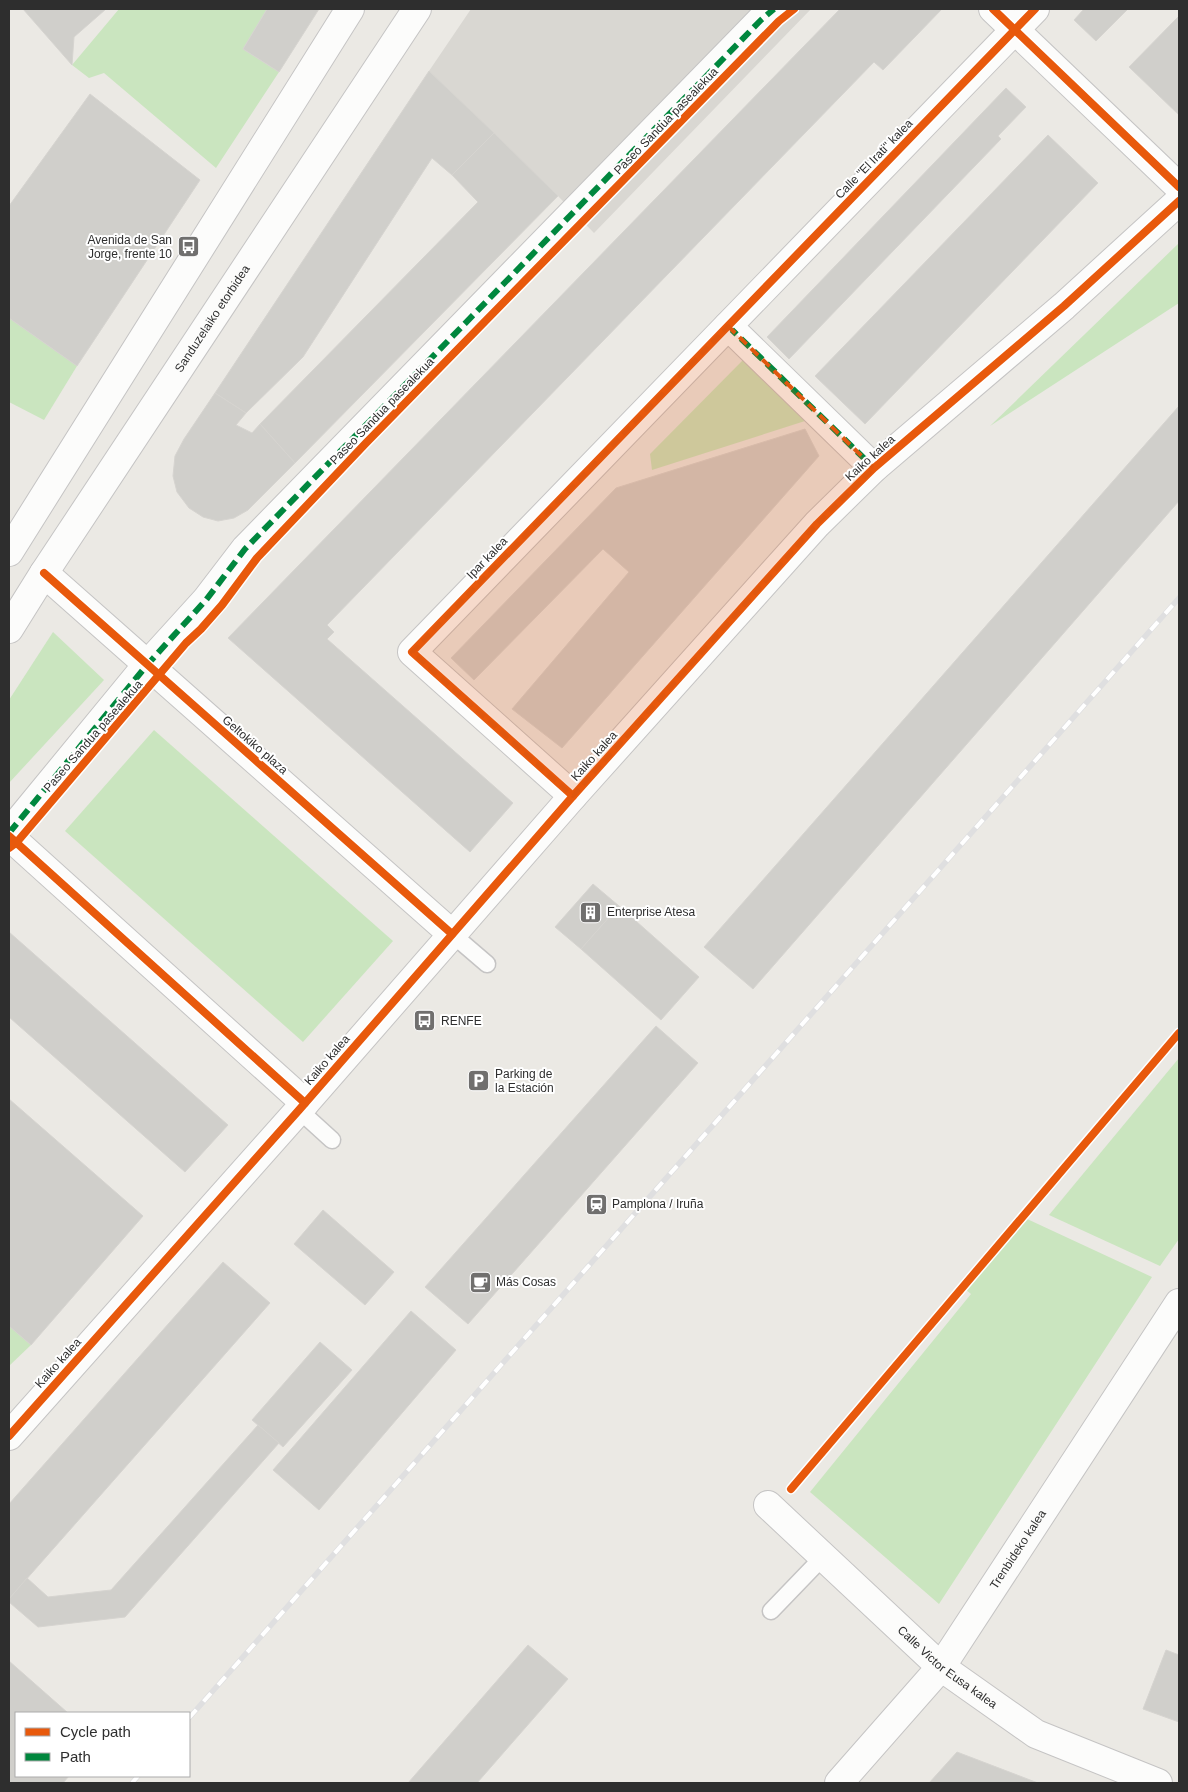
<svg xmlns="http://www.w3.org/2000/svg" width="1188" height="1792" font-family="Arial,sans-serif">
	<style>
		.green { fill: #cae5bf }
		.plaza { fill: #d9d7d2 }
		.building { fill: #d0cfcb; stroke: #d6d4d0 }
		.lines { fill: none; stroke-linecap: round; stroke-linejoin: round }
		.lane-casing { stroke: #c5c4c4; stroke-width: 19 }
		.street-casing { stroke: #c5c4c4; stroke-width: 30 }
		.secondary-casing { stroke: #c5c4c4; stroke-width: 30 }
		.lane { stroke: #fcfcfb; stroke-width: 16 }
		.street { stroke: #fcfcfb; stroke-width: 28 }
		.secondary { stroke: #fcfcfb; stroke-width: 28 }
		.rail-casing { stroke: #dfdfe0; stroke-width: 5.5 }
		.rail { stroke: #fff; stroke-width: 4; stroke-dasharray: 11; stroke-linecap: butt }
		.quiet { stroke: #00873e; stroke-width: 6; stroke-dasharray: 12 6; stroke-linecap: butt }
		.cycleway-casing { stroke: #fff; stroke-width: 11 }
		.cycleway { stroke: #e8590c; stroke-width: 8 }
		.marked { fill: #df570e; fill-opacity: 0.2; stroke: #df570e; stroke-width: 4; stroke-dasharray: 10 6; stroke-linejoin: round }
		.labels { text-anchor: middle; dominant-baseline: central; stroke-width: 4; stroke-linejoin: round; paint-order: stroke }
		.street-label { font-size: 12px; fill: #2e2e2e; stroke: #fff }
		.poi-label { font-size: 12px; fill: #2e2e2e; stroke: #fff; text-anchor: start }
	</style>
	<rect width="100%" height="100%" fill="#ebe9e4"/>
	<!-- green -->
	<g class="green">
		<path d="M119 9H267L243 49 279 72 216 168 104 73 89 78 72 65Z"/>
		<path d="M1179 243V303L990 426Z"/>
		<path d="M9 318 77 366 44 420 9 402Z"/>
		<path d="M743 360 805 421 652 470 650 454Z"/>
		<path d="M53 632 104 680 9 783V700Z"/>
		<path d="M154 730 393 941 303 1042 65 831Z"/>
		<path d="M1179 1058V1239L1160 1266 1049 1215Z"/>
		<path d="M1025 1218 1152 1277 939 1604 810 1492 971 1294 965 1289Z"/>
		<path d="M9 1326 31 1345 9 1366Z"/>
	</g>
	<!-- plaza -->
	<path class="plaza" d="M471 9H811L594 233 558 196 429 71Z"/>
	<!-- building -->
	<g class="building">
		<path d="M23 9H106L74 37 72 65Z"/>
		<path d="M267 9H319L279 72 243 49Z"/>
		<path d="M840 9H942L883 70 874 62 327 625 334 632 327 639 513 803 470 852 228 638Z"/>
		<path d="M1084 9H1128L1096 41 1074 20Z"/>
		<path d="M1179 16V115L1129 67Z"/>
		<path d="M429 71 494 133 452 175 432 158 303 357 246 413 215 393Z"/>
		<path d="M1006 88 1026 107 998 136 1001 139 789 359 767 337Z"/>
		<path d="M90 94 200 180 77 366 9 318V206Z"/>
		<path d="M494 133 558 196 295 463 260 424 478 202 452 175Z"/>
		<path d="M1048 135 1098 183 865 424 815 376Z"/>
		<path d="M215 393 246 413 236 425 252 433 260 424 295 463 248 510 234 518 218 521 203 517 189 508 177 492 173 476 175 456 184 439Z"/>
		<path d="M1179 406V501L753 989 704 947Z"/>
		<path d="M805 429 819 456 562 748 512 709 629 572 603 549 474 680 451 658 616 488Z"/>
		<path d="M593 884 619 906 581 949 555 927Z"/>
		<path d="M619 906 699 977 661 1020 581 949Z"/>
		<path d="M9 932 228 1125 185 1172 9 1017Z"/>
		<path d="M656 1026 698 1063 468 1324 425 1287Z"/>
		<path d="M9 1099 143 1216 31 1345 9 1326Z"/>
		<path d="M323 1210 394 1272 365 1305 294 1244Z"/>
		<path d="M223 1262 270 1303 9 1599V1504Z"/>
		<path d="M411 1311 456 1350 319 1510 273 1470Z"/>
		<path d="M320 1342 352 1370 283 1447 252 1420Z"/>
		<path d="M258 1425 279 1443 125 1617 38 1627 9 1602V1599L27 1578 48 1597 111 1590Z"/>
		<path d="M528 1645 568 1679 477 1783H408Z"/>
		<path d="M1166 1650 1179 1655V1722L1143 1709Z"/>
		<path d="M9 1661 68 1713H16V1776H69L63 1783H9Z"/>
		<path d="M957 1752 1038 1783H929Z"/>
	</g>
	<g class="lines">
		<defs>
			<g id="lane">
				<path d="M452 934 487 964"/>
				<path d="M299 1110 332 1140"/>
				<path d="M771 1611 823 1557"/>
			</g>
			<g id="street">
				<path d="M993 9 1179 187"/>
				<path d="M728 326 874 468"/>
				<path d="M44 573 452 934"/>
				<path d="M573 796 412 652 1035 9"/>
				<path d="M9 833 147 665 206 600 245 549 761 20 774 9"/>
				<path d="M9 836 305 1103"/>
				<path d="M9 1436 299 1110 573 796 817 524 874 468 1064 306 1179 201"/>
				<path id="s1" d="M768 1505 941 1667 1036 1734 1158 1783"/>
				<path id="s2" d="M839 1783 941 1667 1179 1303"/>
			</g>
			<g id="secondary">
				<path d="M9 552 350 9"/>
				<path id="s3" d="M9 629 44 573 417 9"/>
			</g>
		</defs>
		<!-- lane casing -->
		<use href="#lane" class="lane-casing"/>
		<!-- street casing -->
		<use href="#street" class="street-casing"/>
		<!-- secondary casing -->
		<use href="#secondary" class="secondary-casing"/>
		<!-- lane -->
		<use href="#lane" class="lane"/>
		<!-- street -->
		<use href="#street" class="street"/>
		<!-- secondary -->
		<use href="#secondary" class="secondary"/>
		<defs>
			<g id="rail">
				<path d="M189 1718 1179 598"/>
				<path d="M132 1783 138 1776"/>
			</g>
		</defs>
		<!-- rail casing -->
		<use href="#rail" class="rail-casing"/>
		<!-- rail -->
		<use href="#rail" class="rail"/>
		<!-- quiet -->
		<g class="quiet">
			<path d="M728 326 874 468"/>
			<path d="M9 833 147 665 206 600 245 549 761 20 774 9"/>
		</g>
		<defs>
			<g id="cycleway">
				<path d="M993 9 1179 187"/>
				<path d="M44 573 452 934"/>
				<path d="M573 796 412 652 1035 9"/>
				<path d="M9 836 305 1103"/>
				<path d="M9 848 17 842 186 643 201 629 222 605 257 558 366 443 779 21 794 9"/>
				<path d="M9 1436 299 1110 573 796 817 524 874 468 1064 306 1179 201"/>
				<path d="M791 1489 1179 1033"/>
			</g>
		</defs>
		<!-- cycleway casing -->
		<use href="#cycleway" class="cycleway-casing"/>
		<!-- cycleway -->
		<use href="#cycleway" class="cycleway"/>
	</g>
	<!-- marked area -->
	<path class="marked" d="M728 326 874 468 817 524 573 796 412 652Z"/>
	<!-- icons -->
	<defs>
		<symbol id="bus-square" viewBox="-11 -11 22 22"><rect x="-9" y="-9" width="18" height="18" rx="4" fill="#706f6e" stroke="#fff"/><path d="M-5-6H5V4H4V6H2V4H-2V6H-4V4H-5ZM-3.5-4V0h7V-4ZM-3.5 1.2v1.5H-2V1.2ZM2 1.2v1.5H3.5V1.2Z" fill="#fff"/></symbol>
		<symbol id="building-square" viewBox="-11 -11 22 22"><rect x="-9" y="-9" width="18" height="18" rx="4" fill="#706f6e" stroke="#fff"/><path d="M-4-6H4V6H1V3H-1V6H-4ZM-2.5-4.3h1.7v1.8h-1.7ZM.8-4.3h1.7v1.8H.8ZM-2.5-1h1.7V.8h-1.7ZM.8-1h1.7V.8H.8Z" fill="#fff"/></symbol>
		<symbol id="parking-square" viewBox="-11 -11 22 22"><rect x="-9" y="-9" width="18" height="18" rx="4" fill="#706f6e" stroke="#fff"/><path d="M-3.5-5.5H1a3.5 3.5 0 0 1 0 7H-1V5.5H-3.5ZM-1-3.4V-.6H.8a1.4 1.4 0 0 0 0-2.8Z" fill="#fff"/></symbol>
		<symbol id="station-square" viewBox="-11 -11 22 22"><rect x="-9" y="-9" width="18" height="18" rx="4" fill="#706f6e" stroke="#fff"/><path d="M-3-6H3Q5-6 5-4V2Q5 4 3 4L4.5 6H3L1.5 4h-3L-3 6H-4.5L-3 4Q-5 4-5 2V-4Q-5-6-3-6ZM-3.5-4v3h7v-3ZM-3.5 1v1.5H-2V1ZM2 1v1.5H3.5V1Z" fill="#fff"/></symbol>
		<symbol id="cafe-square" viewBox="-11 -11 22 22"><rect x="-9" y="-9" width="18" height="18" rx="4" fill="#706f6e" stroke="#fff"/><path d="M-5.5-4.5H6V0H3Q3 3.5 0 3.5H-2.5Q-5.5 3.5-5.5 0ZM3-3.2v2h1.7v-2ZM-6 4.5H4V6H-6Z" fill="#fff"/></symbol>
	</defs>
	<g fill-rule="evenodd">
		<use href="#bus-square" x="176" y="234" width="25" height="25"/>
		<use href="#building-square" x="578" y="900" width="25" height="25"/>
		<use href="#bus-square" x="412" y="1008" width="25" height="25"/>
		<use href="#parking-square" x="466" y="1068" width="25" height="25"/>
		<use href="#station-square" x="584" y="1192" width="25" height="25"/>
		<use href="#cafe-square" x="468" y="1270" width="25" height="25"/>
	</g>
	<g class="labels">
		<!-- street labels -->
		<g class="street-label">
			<text transform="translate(666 121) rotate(-46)">Paseo Sandua pasealekua</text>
			<text transform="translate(874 159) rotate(-46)">Calle "El Irati" kalea</text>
			<text stroke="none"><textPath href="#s3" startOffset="371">Sanduzelaiko etorbidea</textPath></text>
			<text transform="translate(382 411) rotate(-46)">Paseo Sandua pasealekua</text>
			<text transform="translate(870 458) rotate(-42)">Kaiko kalea</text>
			<text transform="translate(487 558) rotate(-46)">Ipar kalea</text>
			<text transform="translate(93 736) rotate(-49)">Paseo Sandua pasealekua</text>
			<text transform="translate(255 745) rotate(41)">Geltokiko plaza</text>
			<text transform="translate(594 756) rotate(-48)">Kaiko kalea</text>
			<text transform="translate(327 1060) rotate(-49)">Kaiko kalea</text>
			<text transform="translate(58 1363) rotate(-48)">Kaiko kalea</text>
			<text stroke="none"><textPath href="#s2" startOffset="295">Trenbideko kalea</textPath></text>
			<text stroke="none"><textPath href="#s1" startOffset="242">Calle Victor Eusa kalea</textPath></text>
		</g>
		<!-- poi labels -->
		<g class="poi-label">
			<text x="172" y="240" text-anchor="end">Avenida de San<tspan x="172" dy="14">Jorge, frente 10</tspan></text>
			<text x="607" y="912">Enterprise Atesa</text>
			<text x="441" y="1021">RENFE</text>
			<text x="495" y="1074">Parking de<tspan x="495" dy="14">la Estación</tspan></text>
			<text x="612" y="1204">Pamplona / Iruña</text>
			<text x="496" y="1282">Más Cosas</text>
		</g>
	</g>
	<!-- border -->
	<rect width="1188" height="1792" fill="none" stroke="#2e2e2e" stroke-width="20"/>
	<!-- legend -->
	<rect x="15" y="1712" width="175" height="65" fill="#ffffff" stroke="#ababab"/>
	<rect x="25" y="1728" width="25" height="8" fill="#e8590c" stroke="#ababab"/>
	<text x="60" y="1737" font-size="15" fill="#2e2e2e">Cycle path</text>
	<rect x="25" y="1753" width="25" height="8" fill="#00873e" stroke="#ababab"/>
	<text x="60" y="1762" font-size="15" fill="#2e2e2e">Path</text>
</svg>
